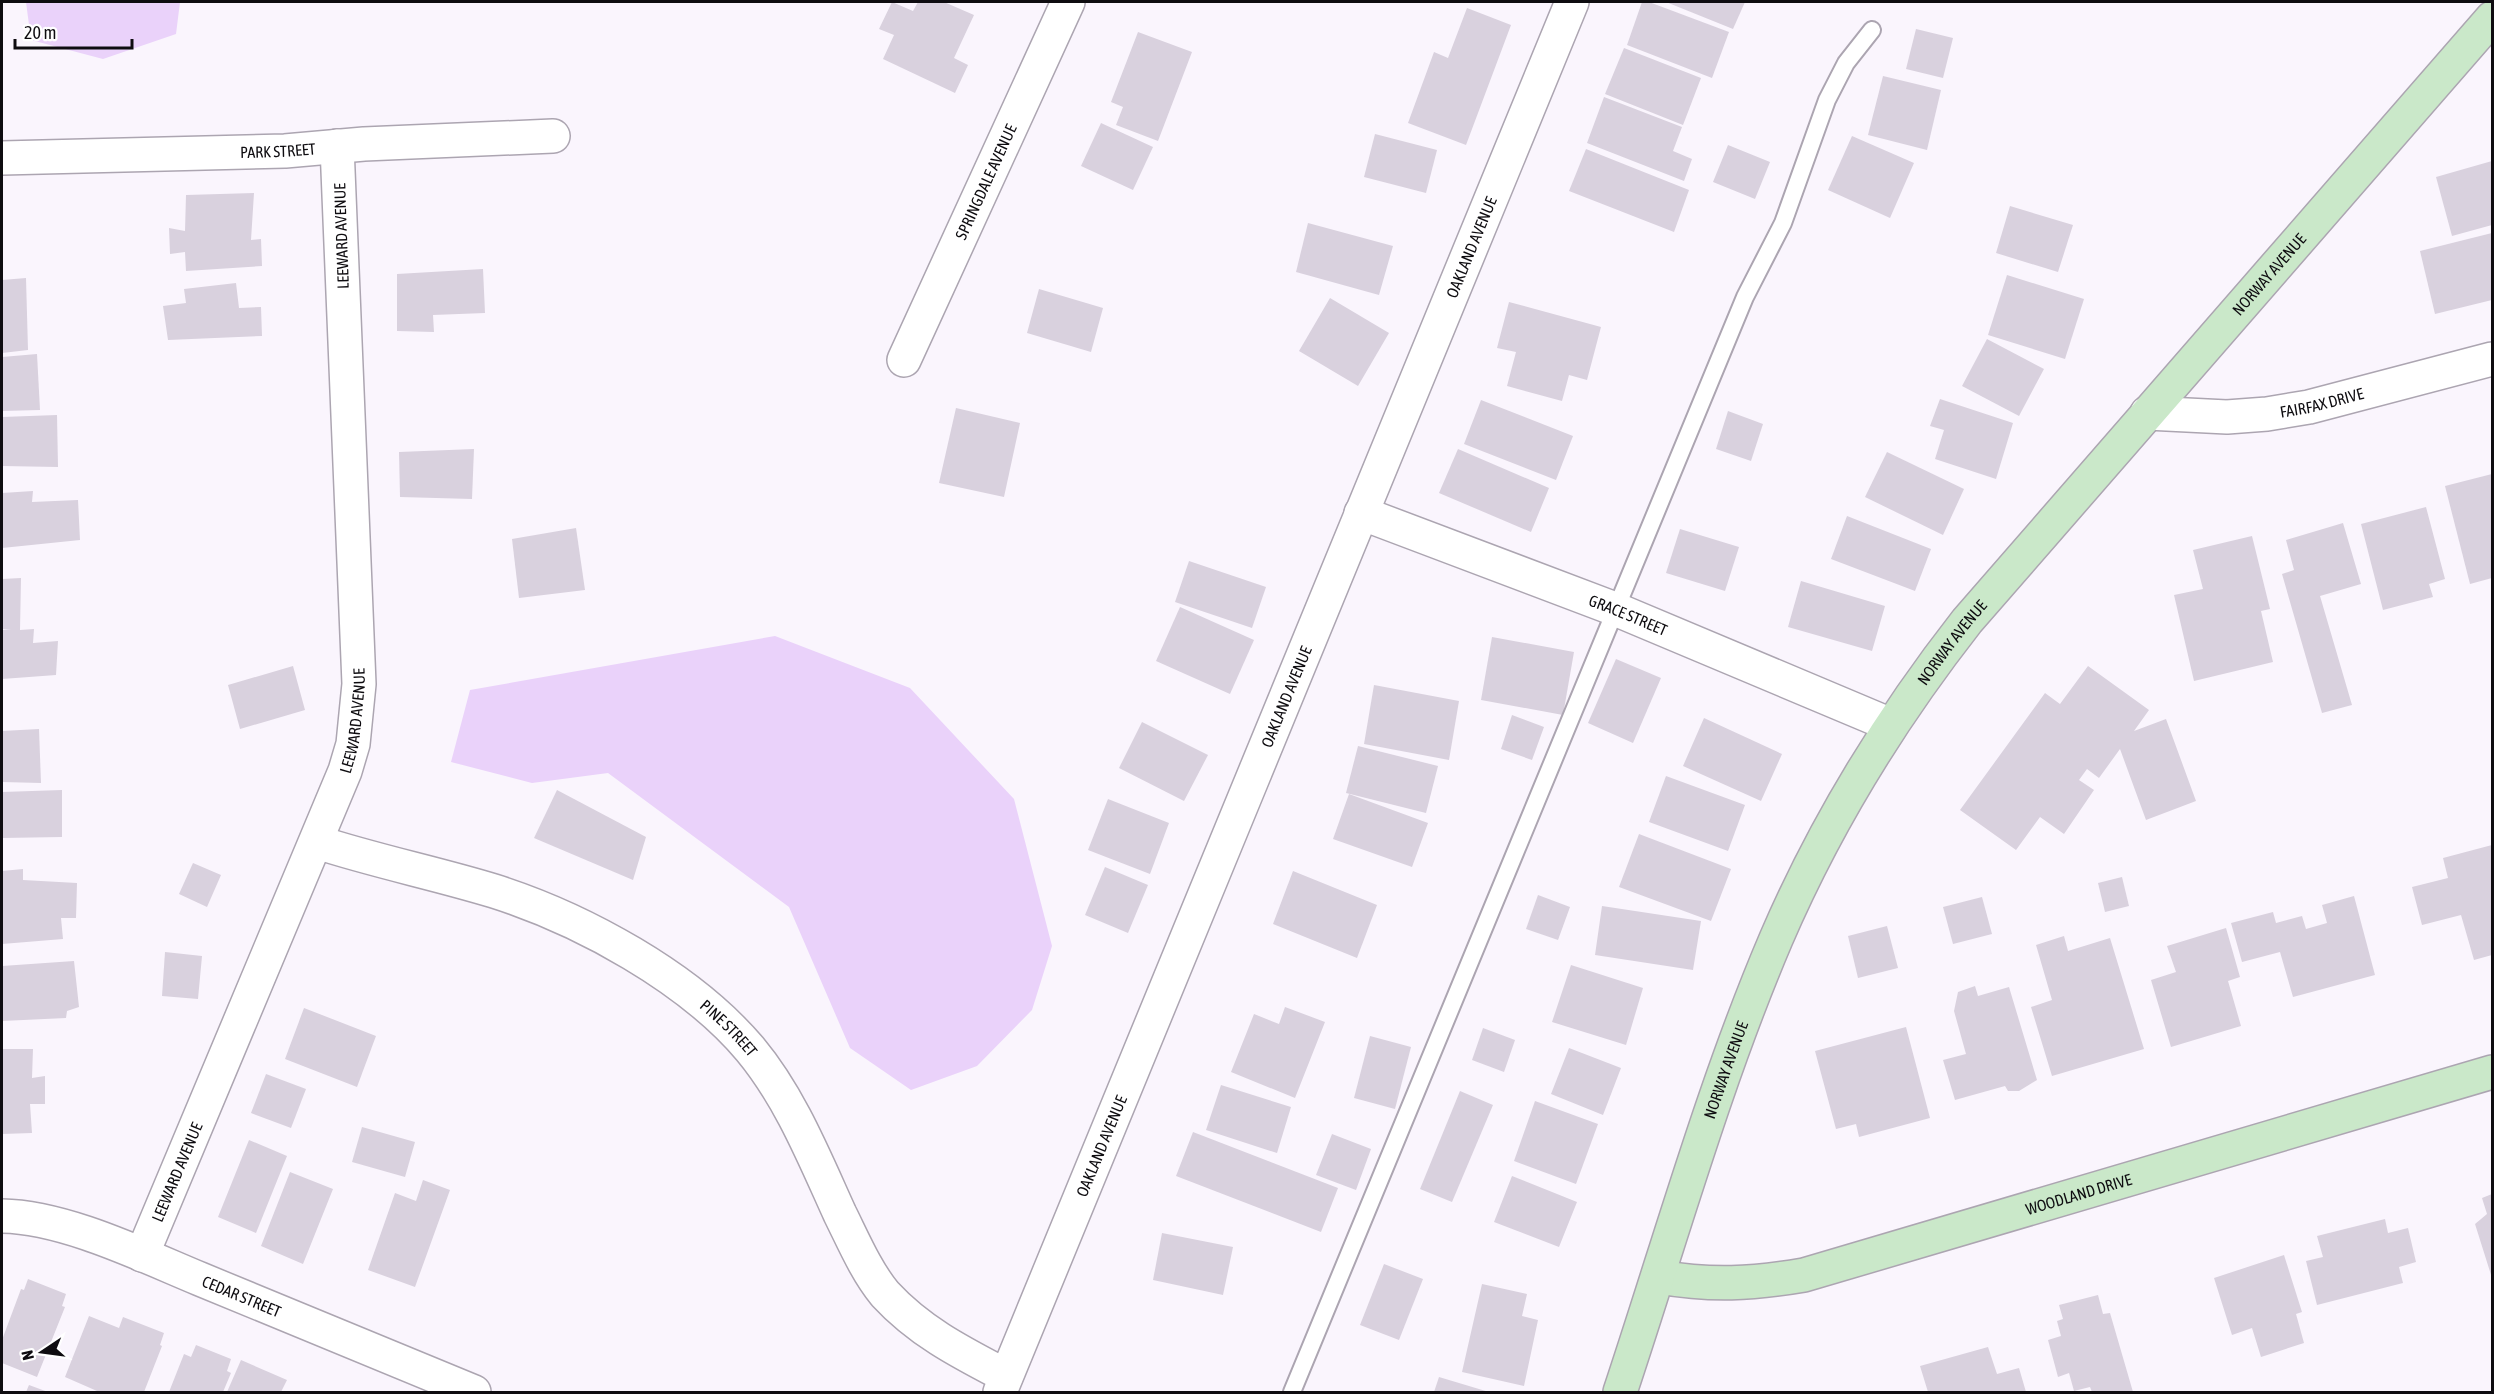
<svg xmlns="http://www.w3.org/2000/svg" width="2494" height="1394" font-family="'Asap Condensed',sans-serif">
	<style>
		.green { fill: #ead2fa }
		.building { fill: #d9d1de }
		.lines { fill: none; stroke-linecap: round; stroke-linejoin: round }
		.lane-casing { stroke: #aca5b1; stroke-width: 20 }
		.street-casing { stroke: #aca5b1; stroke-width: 36 }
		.secondary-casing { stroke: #aca5b1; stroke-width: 36 }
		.lane { stroke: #fff; stroke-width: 16 }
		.street { stroke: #fff; stroke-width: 33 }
		.secondary { stroke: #cae8c9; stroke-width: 33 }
		.labels { text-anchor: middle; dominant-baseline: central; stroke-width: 5; stroke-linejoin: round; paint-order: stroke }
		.street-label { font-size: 16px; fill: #0e0c10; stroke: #fff }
	</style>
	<rect width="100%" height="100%" fill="#faf5fd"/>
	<!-- green -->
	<g class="green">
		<path d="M26 2H180L176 34 103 59 31 40Z"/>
		<path d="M775 636 910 688 1014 799 1052 946 1032 1010 977 1066 911 1090 850 1048 789 907 608 773 532 783 451 762 470 690Z"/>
	</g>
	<!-- building -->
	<g class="building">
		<path d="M892 2 913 11 918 2H944L974 15 954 58 968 65 955 93 883 59 894 35 879 29Z"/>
		<path d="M1642 2H1649L1729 32 1712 78 1627 45Z"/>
		<path d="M1666 2H1745L1733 29Z"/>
		<path d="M1467 8 1511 25 1466 145 1408 123 1434 52 1448 58Z"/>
		<path d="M1916 29 1953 38 1943 78 1906 69Z"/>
		<path d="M1138 32 1192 52 1158 141 1116 125 1123 107 1111 102Z"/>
		<path d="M1624 48 1701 78 1683 125 1605 94Z"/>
		<path d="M1883 76 1941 90 1927 150 1868 135Z"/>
		<path d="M1604 97 1682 127 1673 151 1692 159 1684 181 1587 143Z"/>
		<path d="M1101 123 1153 147 1133 190 1081 166Z"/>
		<path d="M1375 134 1437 150 1426 193 1364 177Z"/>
		<path d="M1852 136 1914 163 1890 218 1828 190Z"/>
		<path d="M1728 145 1770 162 1755 199 1713 182Z"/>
		<path d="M1586 149 1689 190 1674 232 1569 191Z"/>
		<path d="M2492 161V225L2452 236 2436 177Z"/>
		<path d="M254 193 251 240 261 239 262 266 186 271 185 252 170 254 169 228 185 231 186 195Z"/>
		<path d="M2010 206 2073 225 2058 272 1996 253Z"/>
		<path d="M1308 223 1393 246 1379 295 1296 272Z"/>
		<path d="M2492 233V300L2435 314 2420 251Z"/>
		<path d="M483 269 485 313 433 315 434 332 397 331V274Z"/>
		<path d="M2007 275 2084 299 2065 359 1988 335Z"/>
		<path d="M26 278 28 350 2 353V280Z"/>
		<path d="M236 283 239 308 261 307 262 336 168 340 163 306 186 303 184 289Z"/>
		<path d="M1039 289 1103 308 1091 352 1027 333Z"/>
		<path d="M1330 298 1389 333 1358 386 1299 351Z"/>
		<path d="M1509 302 1601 327 1587 380 1569 375 1562 401 1507 386 1516 352 1497 348Z"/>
		<path d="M1987 339 2044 369 2019 416 1962 386Z"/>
		<path d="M37 354 40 410 2 411V357Z"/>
		<path d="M1940 399 2013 423 1996 479 1935 459 1944 430 1930 426Z"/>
		<path d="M1481 400 1573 436 1556 480 1464 444Z"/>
		<path d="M956 408 1020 423 1004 497 939 483Z"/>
		<path d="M1728 411 1763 424 1751 461 1716 449Z"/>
		<path d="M57 415 58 467 2 466V417Z"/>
		<path d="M474 449 472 499 400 497 399 452Z"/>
		<path d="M1458 449 1549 488 1531 532 1439 493Z"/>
		<path d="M1887 452 1964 489 1943 535 1865 497Z"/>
		<path d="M2492 474V578L2470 584 2445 486Z"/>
		<path d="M33 491 32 502 78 500 80 540 2 548V493Z"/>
		<path d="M2426 507 2445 579 2429 584 2433 597 2383 610 2361 524Z"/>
		<path d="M1847 516 1931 549 1915 591 1831 559Z"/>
		<path d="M2343 523 2361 584 2320 596 2352 705 2322 713 2282 574 2294 570 2286 540Z"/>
		<path d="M576 528 585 590 519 598 512 539Z"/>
		<path d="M1680 529 1739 547 1725 591 1666 573Z"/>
		<path d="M2252 536 2270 609 2261 611 2273 662 2194 681 2174 595 2203 589 2193 550Z"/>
		<path d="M1189 561 1266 587 1252 628 1175 602Z"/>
		<path d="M21 578 20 630 34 629 33 643 58 641 56 675 2 679V630H11L2 629V579Z"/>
		<path d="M1801 581 1885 606 1872 651 1788 627Z"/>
		<path d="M1180 607 1254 640 1230 694 1156 661Z"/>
		<path d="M1492 637 1574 652 1563 715 1481 700Z"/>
		<path d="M1616 659 1661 678 1633 743 1588 723Z"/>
		<path d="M293 666 305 710 240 729 228 685Z"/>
		<path d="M2088 666 2149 710 2134 731 2166 719 2196 801 2146 820 2120 749 2099 778 2087 769 2079 780 2094 790 2064 834 2040 817 2016 850 1960 810 2045 693 2060 704Z"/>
		<path d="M1374 685 1459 701 1449 760 1364 744Z"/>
		<path d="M1512 715 1544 727 1532 760 1501 749Z"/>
		<path d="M1704 718 1782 754 1761 801 1683 766Z"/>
		<path d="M1142 722 1208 755 1184 801 1119 768Z"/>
		<path d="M39 729 41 783 2 782V731Z"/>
		<path d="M1358 746 1438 766 1426 813 1346 793Z"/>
		<path d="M1666 776 1745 805 1728 851 1649 822Z"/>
		<path d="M62 790V837L2 838V792Z"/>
		<path d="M557 790 646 837 633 880 534 838Z"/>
		<path d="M1349 794 1428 823 1412 867 1333 839Z"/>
		<path d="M1108 799 1169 823 1150 874 1088 850Z"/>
		<path d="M1639 834 1731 869 1711 921 1619 887Z"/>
		<path d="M2492 845V955L2474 960 2461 915 2422 925 2412 887 2448 878 2443 858Z"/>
		<path d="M193 863 221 875 207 907 179 894Z"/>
		<path d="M1105 867 1148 885 1128 933 1085 915Z"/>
		<path d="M23 869V880L77 883 76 918H61L63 939 2 944V871Z"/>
		<path d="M1293 871 1377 905 1357 958 1273 924Z"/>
		<path d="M2122 877 2129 906 2105 912 2098 883Z"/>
		<path d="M1538 895 1570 907 1558 940 1526 929Z"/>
		<path d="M2354 896 2375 975 2293 997 2280 952 2242 962 2231 923 2273 912 2276 923 2302 916 2306 929 2327 923 2322 905Z"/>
		<path d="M1982 897 1992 934 1953 944 1943 907Z"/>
		<path d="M1602 906 1701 921 1693 970 1595 955Z"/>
		<path d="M1887 926 1898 968 1858 978 1848 936Z"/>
		<path d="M2226 928 2240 977 2228 981 2241 1026 2171 1047 2151 980 2176 972 2167 946Z"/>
		<path d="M2064 936 2068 951 2110 938 2144 1049 2052 1076 2031 1007 2052 1000 2036 945Z"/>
		<path d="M165 952 202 956 198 999 162 996Z"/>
		<path d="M74 961 79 1007 67 1011 66 1018 2 1021V966Z"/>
		<path d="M1571 965 1643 988 1626 1045 1552 1022Z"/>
		<path d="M1975 986 1978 996 2009 987 2037 1080 2019 1091H2008L2005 1086 1955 1100 1943 1060 1966 1054 1954 1011 1958 992Z"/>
		<path d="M1285 1007 1325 1022 1295 1098 1231 1072 1254 1014 1279 1024Z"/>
		<path d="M304 1008 376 1036 357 1087 285 1059Z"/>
		<path d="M1906 1027 1930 1118 1859 1137 1856 1124 1836 1129 1815 1051Z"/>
		<path d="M1483 1028 1515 1040 1504 1072 1472 1060Z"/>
		<path d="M1370 1036 1411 1047 1395 1109 1354 1098Z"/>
		<path d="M1569 1048 1621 1068 1603 1115 1551 1094Z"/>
		<path d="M2 1049H33L32 1078 45 1076V1104H30L32 1133 2 1134Z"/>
		<path d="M266 1074 306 1089 291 1128 251 1113Z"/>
		<path d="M1221 1085 1291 1107 1277 1153 1206 1130Z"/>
		<path d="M1460 1091 1493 1105 1452 1202 1420 1189Z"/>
		<path d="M1535 1101 1598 1124 1576 1184 1514 1161Z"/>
		<path d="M362 1127 415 1142 405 1177 352 1162Z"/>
		<path d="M1193 1132 1338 1188 1321 1232 1176 1176Z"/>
		<path d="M1332 1134 1371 1149 1356 1190 1316 1175Z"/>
		<path d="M249 1140 287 1156 256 1233 218 1217Z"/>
		<path d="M290 1172 333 1189 303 1264 261 1246Z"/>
		<path d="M1512 1176 1577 1202 1559 1247 1494 1222Z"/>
		<path d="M423 1180 450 1190 415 1287 368 1270 395 1193 416 1201Z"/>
		<path d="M2492 1194V1278L2475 1224 2487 1214 2482 1198Z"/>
		<path d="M2385 1219 2388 1233 2408 1228 2416 1262 2399 1267 2403 1283 2317 1305 2306 1261 2323 1257 2317 1236Z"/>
		<path d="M1162 1233 1233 1247 1223 1295 1153 1280Z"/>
		<path d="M2284 1255 2302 1312 2296 1314 2304 1343 2261 1357 2252 1328 2232 1335 2214 1278Z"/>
		<path d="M1384 1264 1423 1279 1399 1340 1360 1325Z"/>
		<path d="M28 1279 66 1294 62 1306 65 1307 37 1377 2 1363V1340L21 1289 24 1290Z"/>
		<path d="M1482 1284 1527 1294 1522 1316 1538 1320 1524 1386 1462 1372Z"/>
		<path d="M2098 1295 2103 1314 2110 1313 2133 1392H2092L2090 1387 2074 1391 2069 1373 2058 1377 2048 1340 2061 1336 2057 1321 2063 1319 2059 1305Z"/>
		<path d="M89 1316 119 1328 123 1317 164 1333 160 1345 162 1346 144 1392H96L97 1391 65 1377Z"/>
		<path d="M196 1345 231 1359 227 1371 231 1373 223 1392H169L184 1354 191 1357Z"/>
		<path d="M1988 1347 1997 1374 2019 1368 2026 1392H1928L1920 1366Z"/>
		<path d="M241 1360 287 1380 281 1392H227Z"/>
		<path d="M1439 1377 1489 1392H1434Z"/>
		<path d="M29 1385 48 1392H26Z"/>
	</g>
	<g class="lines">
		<defs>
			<path id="lane" d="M1292 1392 1745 297 1783 223 1827 100 1846 63 1872 30"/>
			<g id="street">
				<path id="s1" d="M2 158 285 151 364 144 553 136"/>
				<path id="s2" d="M904 360 1068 2"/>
				<path id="s3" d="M2147 413 2227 417 2267 414 2309 407 2492 359"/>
				<path id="s4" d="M1361 513 1615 609 1891 725"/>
				<path id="s5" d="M317 842C375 861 435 873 494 891 582 919 689 977 750 1049 790 1097 814 1157 840 1214 853 1240 866 1271 885 1294 920 1332 962 1353 1006 1376"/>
				<path id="s6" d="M2 1216C65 1217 142 1255 200 1279 292 1317 383 1355 474 1392"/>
				<path id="s7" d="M142 1255 345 771 353 744 359 684 337 146"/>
				<path id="s8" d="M1000 1392 1572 2"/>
			</g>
			<g id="secondary">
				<path id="s9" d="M1659 1277C1712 1286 1751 1284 1804 1275L2492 1072"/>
				<path id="s10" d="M1620 1392C1670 1242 1714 1084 1776 939 1825 825 1891 718 1967 621L2492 18"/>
			</g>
		</defs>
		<!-- lane casing -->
		<use href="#lane" class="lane-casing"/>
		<!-- street casing -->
		<use href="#street" class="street-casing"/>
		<!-- secondary casing -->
		<use href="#secondary" class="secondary-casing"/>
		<!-- lane -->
		<use href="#lane" class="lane"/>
		<!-- street -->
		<use href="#street" class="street"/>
		<!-- secondary -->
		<use href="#secondary" class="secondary"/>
	</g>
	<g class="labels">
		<!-- street labels -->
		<g class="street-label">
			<text stroke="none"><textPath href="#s1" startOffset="276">PARK STREET</textPath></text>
			<text stroke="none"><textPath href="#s2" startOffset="196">SPRINGDALE AVENUE</textPath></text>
			<text transform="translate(341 236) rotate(-92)">LEEWARD AVENUE</text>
			<text stroke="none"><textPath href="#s8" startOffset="1238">OAKLAND AVENUE</textPath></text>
			<text stroke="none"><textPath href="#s10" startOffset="1311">NORWAY AVENUE</textPath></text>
			<text stroke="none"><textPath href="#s3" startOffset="176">FAIRFAX DRIVE</textPath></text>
			<text stroke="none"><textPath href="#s4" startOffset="286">GRACE STREET</textPath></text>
			<text stroke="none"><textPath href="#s10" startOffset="825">NORWAY AVENUE</textPath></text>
			<text stroke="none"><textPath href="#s8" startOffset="752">OAKLAND AVENUE</textPath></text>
			<text stroke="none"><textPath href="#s7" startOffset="576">LEEWARD AVENUE</textPath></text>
			<text stroke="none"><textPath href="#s5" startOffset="458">PINE STREET</textPath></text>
			<text stroke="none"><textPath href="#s10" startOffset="339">NORWAY AVENUE</textPath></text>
			<text stroke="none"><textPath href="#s8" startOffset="266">OAKLAND AVENUE</textPath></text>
			<text stroke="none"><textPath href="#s7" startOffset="90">LEEWARD AVENUE</textPath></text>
			<text stroke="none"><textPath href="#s9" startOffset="432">WOODLAND DRIVE</textPath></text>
			<text stroke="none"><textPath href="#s6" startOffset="254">CEDAR STREET</textPath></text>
		</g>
	</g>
	<!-- border -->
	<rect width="2494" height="1394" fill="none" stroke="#0e0c10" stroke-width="6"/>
	<!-- north arrow -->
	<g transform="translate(42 1352) rotate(257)" stroke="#ffffff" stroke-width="4.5" paint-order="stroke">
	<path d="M0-4.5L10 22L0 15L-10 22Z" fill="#0e0c10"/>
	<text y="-9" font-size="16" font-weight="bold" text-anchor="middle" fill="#0e0c10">N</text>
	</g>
	<!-- scale -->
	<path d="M15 39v9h117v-9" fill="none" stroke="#0e0c10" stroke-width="3"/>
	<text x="24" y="39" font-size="18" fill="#0e0c10" stroke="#ffffff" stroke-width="4.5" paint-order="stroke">20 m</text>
</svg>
